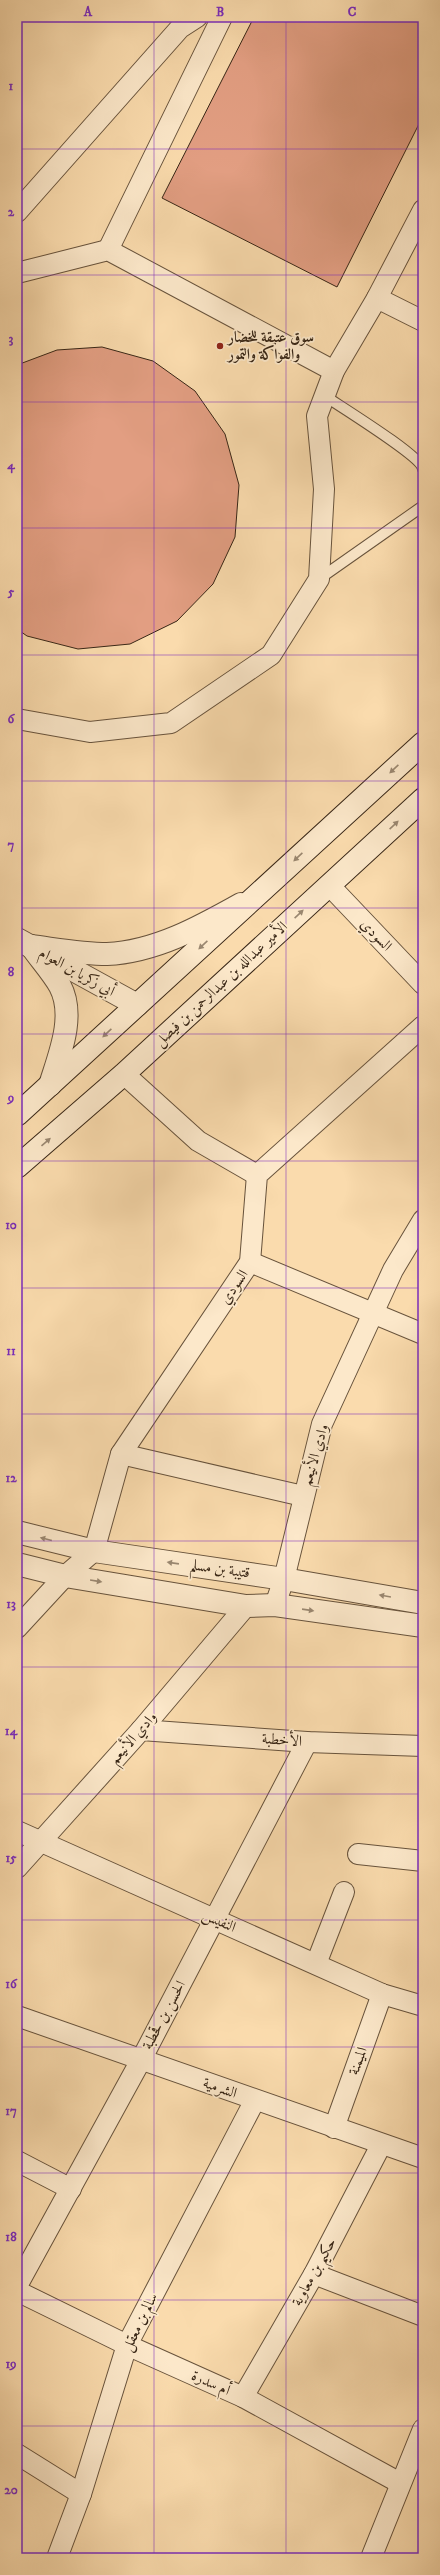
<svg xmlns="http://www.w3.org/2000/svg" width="440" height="2575" font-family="'IM FELL DW Pica',Amiri,serif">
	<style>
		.building { fill: #e29e82; stroke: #382616 }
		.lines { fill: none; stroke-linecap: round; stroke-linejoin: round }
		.service-casing { stroke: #68533c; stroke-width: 12 }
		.minor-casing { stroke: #68533c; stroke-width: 22 }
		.tertiary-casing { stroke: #68533c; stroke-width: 24 }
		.secondary-casing { stroke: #382616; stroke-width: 24 }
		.service { stroke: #fce8ca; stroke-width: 10 }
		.minor { stroke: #fce8ca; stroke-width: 20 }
		.tertiary { stroke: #fce8ca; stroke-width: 22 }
		.secondary { stroke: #fce8ca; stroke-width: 22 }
		.oneway { fill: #9a8770 }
		.grid { fill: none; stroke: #7b2cbf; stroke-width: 1; stroke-opacity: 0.55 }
		.poi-dot { fill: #8f2418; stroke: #fce8ca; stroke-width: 1.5 }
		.labels { text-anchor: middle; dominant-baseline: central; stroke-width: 3.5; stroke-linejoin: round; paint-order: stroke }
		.poi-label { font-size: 15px; font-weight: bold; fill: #382616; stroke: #fce8ca; text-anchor: start }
		.street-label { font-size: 15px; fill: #382616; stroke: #fce8ca }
		.neatline { fill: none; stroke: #7b2cbf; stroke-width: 1.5 }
		.grid-label { font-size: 13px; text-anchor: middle; font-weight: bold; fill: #7b2cbf }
	</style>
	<rect width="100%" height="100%" fill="#fadbad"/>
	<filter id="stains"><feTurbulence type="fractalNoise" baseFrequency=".005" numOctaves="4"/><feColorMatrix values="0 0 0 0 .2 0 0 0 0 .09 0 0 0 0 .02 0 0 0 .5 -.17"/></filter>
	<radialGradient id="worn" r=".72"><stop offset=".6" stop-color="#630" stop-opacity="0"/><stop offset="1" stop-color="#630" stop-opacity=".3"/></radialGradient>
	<!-- building -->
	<g class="building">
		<path d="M254 17H423V116L337 287 162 198Z"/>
		<path d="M102 347 153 361 195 391 225 434 239 485 235 537 213 584 177 621 130 644 78 649 27 636 17 629V365L57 350Z"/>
	</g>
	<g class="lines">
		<defs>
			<g id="service">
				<path d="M325 396C341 407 421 456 423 469"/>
				<path d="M319 579 423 506"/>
			</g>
			<g id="minor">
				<path d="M17 212 180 28 197 17"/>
				<path d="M108 250 222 17"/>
				<path d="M17 273 108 250 334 371"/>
				<path d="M377 298 423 321"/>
				<path d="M17 719 90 732 171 723 271 655 319 579 324 489 317 416 334 371 377 298 423 210"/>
				<path d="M329 885 423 984"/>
				<path d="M124 1074 198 1141 257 1175"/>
				<path d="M250 1262 423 1334"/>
				<path d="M121 1454 303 1496"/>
				<path d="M275 1605 284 1579 322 1424 393 1270 423 1220"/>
				<path d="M17 1628 65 1576 94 1551 121 1454 250 1262 257 1175 423 1026"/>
				<path d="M141 1730 307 1742 423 1746"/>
				<path d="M17 1831 382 1994 423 2006"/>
				<path d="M358 1854 423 1861"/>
				<path d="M17 1868 141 1730 246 1606"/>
				<path d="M316 1964 344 1892"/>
				<path d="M17 2016 423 2158"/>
				<path d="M334 2128 382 1994"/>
				<path d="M17 2161 71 2189"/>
				<path d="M314 2274 423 2316"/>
				<path d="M17 2286 141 2060 307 1742"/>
				<path d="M17 2291 127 2345 243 2397 400 2483"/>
				<path d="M243 2397 314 2274 381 2145"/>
				<path d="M17 2454 81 2494"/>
				<path d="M57 2558 81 2494 127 2345 255 2100"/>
				<path d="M371 2558 423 2429"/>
			</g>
			<g id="tertiary">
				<path d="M17 939 137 1005"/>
				<path d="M31 946C55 949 82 954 107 954 155 952 200 927 241 904"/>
				<path d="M31 946C40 959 52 972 60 986 76 1016 59 1056 50 1085"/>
				<path d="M17 1532 94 1551 284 1579 423 1603"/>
				<path d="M17 1564 65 1576 246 1606 275 1605 423 1626"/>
			</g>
			<g id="secondary">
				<path d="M17 1115 423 743"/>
				<path d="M17 1167 124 1074 423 799"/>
			</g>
		</defs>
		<!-- service casing -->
		<use href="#service" class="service-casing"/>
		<!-- minor casing -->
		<use href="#minor" class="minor-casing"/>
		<!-- tertiary casing -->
		<use href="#tertiary" class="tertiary-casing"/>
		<!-- secondary casing -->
		<use href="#secondary" class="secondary-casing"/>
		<!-- service -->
		<use href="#service" class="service"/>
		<!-- minor -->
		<use href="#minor" class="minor"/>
		<!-- tertiary -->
		<use href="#tertiary" class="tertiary"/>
		<!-- secondary -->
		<use href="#secondary" class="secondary"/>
	</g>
	<!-- one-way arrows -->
	<defs><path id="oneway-solid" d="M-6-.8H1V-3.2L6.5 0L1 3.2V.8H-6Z"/></defs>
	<g class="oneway">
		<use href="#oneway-solid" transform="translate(394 769) rotate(137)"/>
		<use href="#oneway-solid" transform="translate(394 825) rotate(-43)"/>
		<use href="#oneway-solid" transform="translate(298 857) rotate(137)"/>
		<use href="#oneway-solid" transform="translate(299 914) rotate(-43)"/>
		<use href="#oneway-solid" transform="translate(203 945) rotate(137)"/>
		<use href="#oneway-solid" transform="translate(107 1033) rotate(137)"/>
		<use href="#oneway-solid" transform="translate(46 1142) rotate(-41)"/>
		<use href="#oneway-solid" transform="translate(46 1539) rotate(-166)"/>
		<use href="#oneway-solid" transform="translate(173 1563) rotate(-172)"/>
		<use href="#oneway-solid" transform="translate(96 1581) rotate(9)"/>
		<use href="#oneway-solid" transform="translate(385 1596) rotate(-170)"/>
		<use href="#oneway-solid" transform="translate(308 1610) rotate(8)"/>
	</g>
	<!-- grid -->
	<path class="grid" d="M154 17V2558M286 17V2558M17 149H423M17 275H423M17 402H423M17 528H423M17 655H423M17 781H423M17 908H423M17 1034H423M17 1161H423M17 1288H423M17 1414H423M17 1541H423M17 1667H423M17 1794H423M17 1920H423M17 2047H423M17 2173H423M17 2300H423M17 2426H423"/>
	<!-- markers -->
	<circle class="poi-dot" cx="220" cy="346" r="4"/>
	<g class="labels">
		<!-- poi labels -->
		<g class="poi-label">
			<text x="228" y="337">سوق عتيقة للخضار<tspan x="228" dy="17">والفواكة والتمور</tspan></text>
		</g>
		<!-- street labels -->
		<g class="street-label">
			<text transform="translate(376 935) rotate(46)">السودي</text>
			<text transform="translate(77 972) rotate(29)">أبي زكريا بن العوام</text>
			<text transform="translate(221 984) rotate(-43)">الأمير عبدالله بن عبدالرحمن بن فيصل</text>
			<text transform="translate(234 1287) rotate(-56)">السودي</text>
			<text transform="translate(315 1455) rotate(-74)">وادي الأنيعم</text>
			<text transform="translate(220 1569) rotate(8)">قتيبة بن مسلم</text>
			<text transform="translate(133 1738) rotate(-49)">وادي الأنيعم</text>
			<text transform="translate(282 1740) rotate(4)">الأخطبة</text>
			<text transform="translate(219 1921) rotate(24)">النفيس</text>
			<text transform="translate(164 2015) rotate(-62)">الحسن بن قحطبة</text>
			<text transform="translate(358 2061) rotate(-70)">الميمنة</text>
			<text transform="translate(220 2088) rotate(20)">الشرمية</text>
			<text transform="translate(314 2272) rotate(-61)">حكيم بن معاوية</text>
			<text transform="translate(140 2322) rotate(-64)">سالم بن معقل</text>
			<text transform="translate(211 2383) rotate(24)">أم سدرة</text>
		</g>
	</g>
	<!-- margin -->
	<rect width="440" height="2575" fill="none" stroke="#fadbad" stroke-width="44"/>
	<rect x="22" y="22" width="396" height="2531" class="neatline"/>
	<g class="grid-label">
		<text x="88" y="16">A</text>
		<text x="220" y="16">B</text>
		<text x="352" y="16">C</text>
		<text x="11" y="90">1</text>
		<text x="11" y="216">2</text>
		<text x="11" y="343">3</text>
		<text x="11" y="469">4</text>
		<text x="11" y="596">5</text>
		<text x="11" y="723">6</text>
		<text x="11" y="849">7</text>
		<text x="11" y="976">8</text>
		<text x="11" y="1102">9</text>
		<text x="11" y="1229">10</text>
		<text x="11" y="1355">11</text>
		<text x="11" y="1482">12</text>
		<text x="11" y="1608">13</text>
		<text x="11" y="1735">14</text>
		<text x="11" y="1862">15</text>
		<text x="11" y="1988">16</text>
		<text x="11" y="2115">17</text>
		<text x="11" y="2241">18</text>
		<text x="11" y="2368">19</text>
		<text x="11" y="2494">20</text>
	</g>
	<rect width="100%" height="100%" filter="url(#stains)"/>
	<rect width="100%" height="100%" fill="url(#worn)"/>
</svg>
